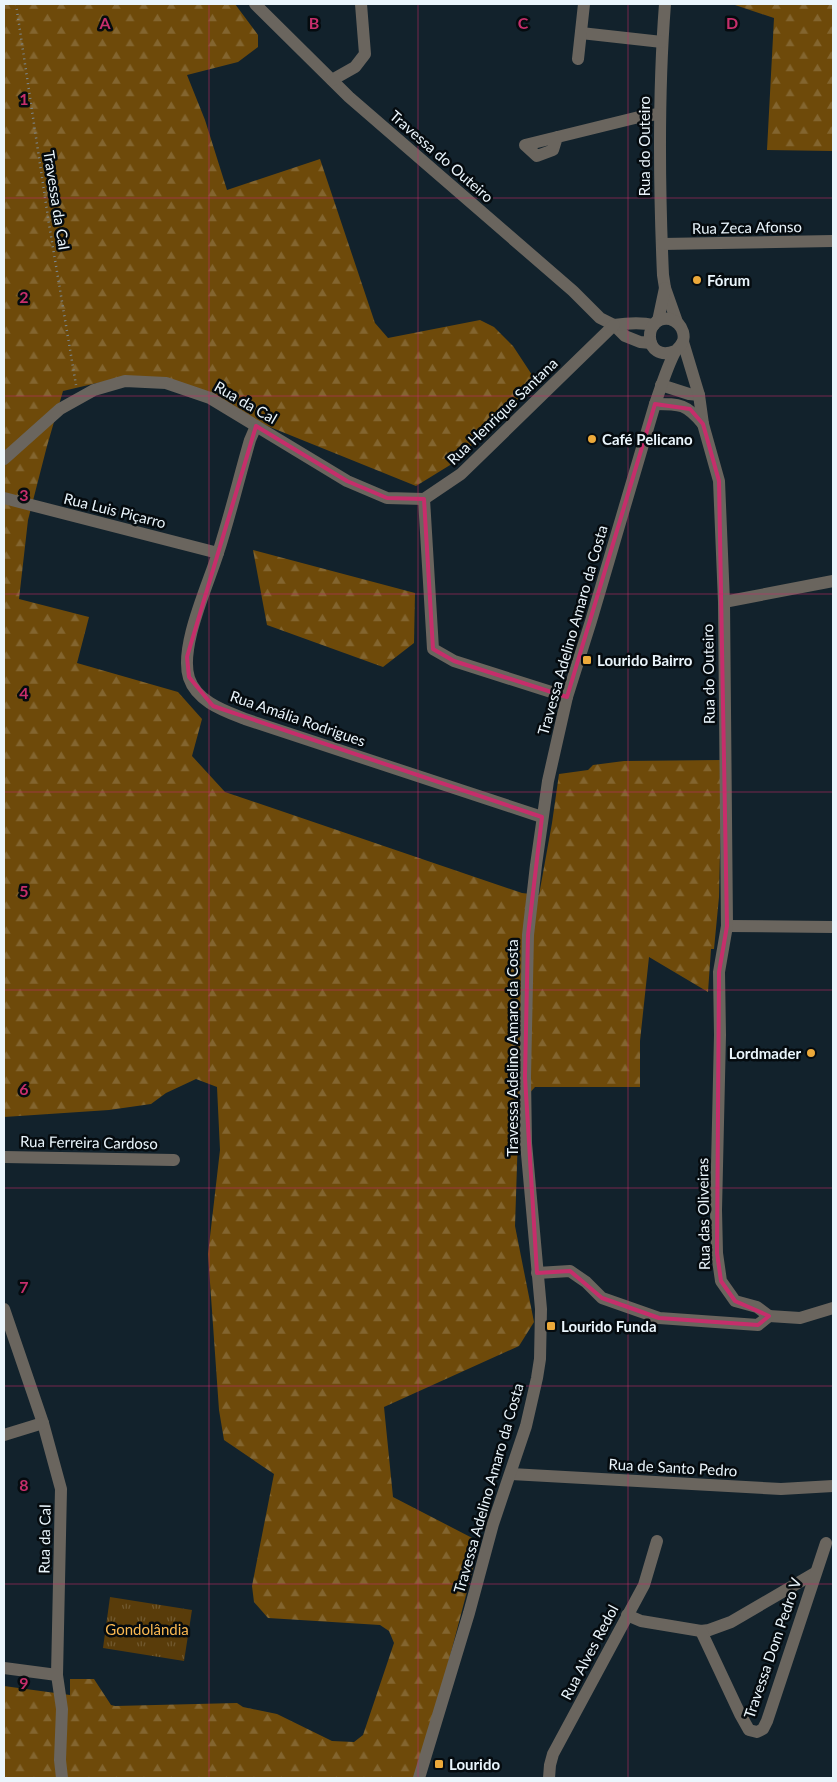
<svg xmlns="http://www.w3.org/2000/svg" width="837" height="1782" font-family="Lato,sans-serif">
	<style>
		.forest { fill: url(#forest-firs) }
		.park { fill: url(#park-tufts) }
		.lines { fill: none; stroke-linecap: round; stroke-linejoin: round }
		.path { stroke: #7d8a93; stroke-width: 2.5; stroke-dasharray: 1 4; stroke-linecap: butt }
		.street { stroke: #6a655e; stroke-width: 12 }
		.marked { fill: none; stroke: #c62e6b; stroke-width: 4; stroke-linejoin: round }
		.grid { fill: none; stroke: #c62e6b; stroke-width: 1; stroke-opacity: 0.55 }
		.poi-dot { fill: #eca93a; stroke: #050b0f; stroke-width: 2 }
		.labels { text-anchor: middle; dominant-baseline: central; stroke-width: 5; stroke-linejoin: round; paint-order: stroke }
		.street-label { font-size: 15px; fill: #eaf5fc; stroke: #050b0f }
		.poi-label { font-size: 15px; font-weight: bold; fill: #eaf5fc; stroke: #050b0f; text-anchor: start }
		.park-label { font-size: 15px; fill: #fbb952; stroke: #050b0f }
		.grid-label { font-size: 16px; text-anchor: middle; font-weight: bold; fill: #c62e6b; stroke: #050b0f; stroke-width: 5; stroke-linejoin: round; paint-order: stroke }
	</style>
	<defs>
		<pattern id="forest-firs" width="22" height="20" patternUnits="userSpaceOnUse" patternTransform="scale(1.25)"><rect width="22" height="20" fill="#6e4a0a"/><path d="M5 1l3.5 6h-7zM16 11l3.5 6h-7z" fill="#83652f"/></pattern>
		<pattern id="park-tufts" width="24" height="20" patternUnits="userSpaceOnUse" patternTransform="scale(1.25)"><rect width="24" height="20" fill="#593c0a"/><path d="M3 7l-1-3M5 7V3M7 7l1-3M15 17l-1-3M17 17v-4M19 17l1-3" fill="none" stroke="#71592f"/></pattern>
	</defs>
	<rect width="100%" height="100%" fill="#12222c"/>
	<!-- forest -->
	<g class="forest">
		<path d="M4 4H235L258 35V47L238 62 187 75 205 120 227 190 320 159 375 323 388 338 480 320 494 327 513 346 536 381 455 462 416 486 260 423 200 393 131 379 97 383 63 391 47 446 28 520 19 599 89 617 77 663 178 692 202 719 192 756 225 792 522 893 539 895 552 823 559 774 588 770 593 765 624 761 722 760 719 897 714 949H711L708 992 649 957 640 1041V1087H535L519 1105 515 1226 534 1322 519 1346 384 1407 393 1497 480 1542 418 1778H4V1686L70 1695V1679H94L111 1705 115 1706 237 1703 243 1707 277 1714 332 1741 354 1742 363 1735 394 1643 389 1631 380 1625 268 1618 254 1602 252 1586 274 1474 224 1440 219 1410 208 1254 220 1150 217 1087 196 1079 166 1093 151 1104 109 1110 4 1117Z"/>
		<path d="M732 4H833V151L767 150 774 18Z"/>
		<path d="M253 550 415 593 414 643 383 667 267 625Z"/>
	</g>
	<!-- park -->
	<path class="park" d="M110 1597 192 1610 184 1661 103 1648Z"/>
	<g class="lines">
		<!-- path -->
		<path class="path" d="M16 4 49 224 76 385"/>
		<!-- street -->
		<g class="street">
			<path d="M255 4 349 97 573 291 600 318 614 325 625 336 640 342 651 343"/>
			<path d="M665 4C658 94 659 184 663 275L665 288 677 322"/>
			<path d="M581 33 662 42"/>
			<path d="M578 59 584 4"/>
			<path d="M332 80 355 67 365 54 361 4"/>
			<path d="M557 137 553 150 537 156 525 145 643 116 659 114"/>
			<path d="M662 244 833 241"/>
			<path d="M658 321 665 288"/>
			<path d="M614 325C628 323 640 322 654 325"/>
			<path d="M661 385 689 394 699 395"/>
			<path d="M655 404C681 404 686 404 703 424"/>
			<path d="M256 426 250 440C239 478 230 516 218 553 208 585 179 647 189 678 197 702 225 711 245 719L542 817"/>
			<path d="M4 459 60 409 94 390 125 381 166 383 210 398 347 481 387 498 424 499"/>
			<path d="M4 498 218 553"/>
			<path d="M724 602 833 581"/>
			<path d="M567 697 454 661 433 649 424 499 461 474 614 325"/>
			<path d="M727 926 833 927"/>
			<path d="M4 1157 174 1160"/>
			<path d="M537 1273 570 1271 586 1282 602 1298 659 1318 758 1325 769 1316 757 1307 735 1301 721 1281 717 1253 716 1210 720 1035 719 972 727 926 724 602 719 481 703 424 699 395 683 342"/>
			<path d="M4 1309 43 1423 61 1489 57 1675 62 1709 60 1760 62 1778"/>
			<path d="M769 1316 800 1318 833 1308"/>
			<path d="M4 1435 43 1423"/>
			<path d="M511 1474 781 1489 833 1486"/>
			<path d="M627 1615 641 1621 701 1631 709 1630 731 1622 815 1573"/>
			<path d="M701 1631 740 1714 749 1730 757 1732 763 1729 767 1721 826 1543"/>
			<path d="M4 1668 57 1675"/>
			<path d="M419 1778 469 1613 493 1524 526 1426 537 1378 540 1359 541 1309 526 1143 525 1077 528 935 536 865 548 781 567 697 591 621 655 404C661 387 667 367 675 352 677 349 680 347 682 343 684 340 684 336 683 332 681 325 676 321 670 319 642 314 643 364 675 351"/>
			<path d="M549 1778 550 1765 553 1754 644 1585 657 1541"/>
		</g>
	</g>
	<!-- marked area -->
	<path class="marked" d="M655 404 690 409 703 424 719 481 727 926 719 972 717 1253 721 1281 735 1301 769 1316 758 1325 659 1318 602 1298 570 1271 537 1273 525 1077 528 935 542 817 213 706 189 677 187 657 256 426 347 481 387 498 424 499 433 649 454 661 567 697Z"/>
	<!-- grid -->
	<path class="grid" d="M209 4V1778M418 4V1778M628 4V1778M4 198H833M4 396H833M4 594H833M4 792H833M4 990H833M4 1188H833M4 1386H833M4 1584H833"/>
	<!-- markers -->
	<g class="poi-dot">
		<circle cx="697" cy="280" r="5"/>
		<circle cx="592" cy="439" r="5"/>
		<rect x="582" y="655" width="10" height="10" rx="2.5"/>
		<circle cx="811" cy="1053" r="5"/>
		<rect x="546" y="1321" width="10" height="10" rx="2.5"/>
		<rect x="434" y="1759" width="10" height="10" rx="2.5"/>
	</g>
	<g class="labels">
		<!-- street labels -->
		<g class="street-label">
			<text transform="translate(644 146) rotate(-90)">Rua do Outeiro</text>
			<text transform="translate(442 156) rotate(41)">Travessa do Outeiro</text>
			<text transform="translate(57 200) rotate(81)">Travessa da Cal</text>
			<text transform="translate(747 227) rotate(-1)">Rua Zeca Afonso</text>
			<text transform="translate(246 402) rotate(30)">Rua da Cal</text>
			<text transform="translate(502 411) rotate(-44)">Rua Henrique Santana</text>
			<text transform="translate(115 510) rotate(14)">Rua Luis Piçarro</text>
			<text transform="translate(572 630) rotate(-74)">Travessa Adelino Amaro da Costa</text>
			<text transform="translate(708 674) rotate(-91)">Rua do Outeiro</text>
			<text transform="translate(298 718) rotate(19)">Rua Amália Rodrigues</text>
			<text transform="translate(512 1048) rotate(-90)">Travessa Adelino Amaro da Costa</text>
			<text transform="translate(89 1142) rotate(1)">Rua Ferreira Cardoso</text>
			<text transform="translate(703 1214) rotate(-91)">Rua das Oliveiras</text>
			<text transform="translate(673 1467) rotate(3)">Rua de Santo Pedro</text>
			<text transform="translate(488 1488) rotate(-74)">Travessa Adelino Amaro da Costa</text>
			<text transform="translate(44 1539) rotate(-89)">Rua da Cal</text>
			<text transform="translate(772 1648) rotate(-71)">Travessa Dom Pedro V</text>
			<text transform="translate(589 1652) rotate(-62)">Rua Alves Redol</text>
		</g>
		<!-- poi labels -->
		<g class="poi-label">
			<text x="707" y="280">Fórum</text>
			<text x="602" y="439">Café Pelicano</text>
			<text x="597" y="660">Lourido Bairro</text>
			<text x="801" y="1053" text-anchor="end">Lordmader</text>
			<text x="561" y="1326">Lourido Funda</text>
			<text x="449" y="1764">Lourido</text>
		</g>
		<!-- park labels -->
		<g class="park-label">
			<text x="147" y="1629">Gondolândia</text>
		</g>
	</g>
	<g class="grid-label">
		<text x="105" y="29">A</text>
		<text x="314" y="29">B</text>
		<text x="523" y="29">C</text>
		<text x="732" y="29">D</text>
		<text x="24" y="105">1</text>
		<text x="24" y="303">2</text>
		<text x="24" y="501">3</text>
		<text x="24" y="699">4</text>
		<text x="24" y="897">5</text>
		<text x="24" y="1095">6</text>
		<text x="24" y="1293">7</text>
		<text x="24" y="1491">8</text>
		<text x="24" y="1689">9</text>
	</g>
	<!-- border -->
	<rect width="837" height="1782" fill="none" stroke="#eaf5fc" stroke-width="10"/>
</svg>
